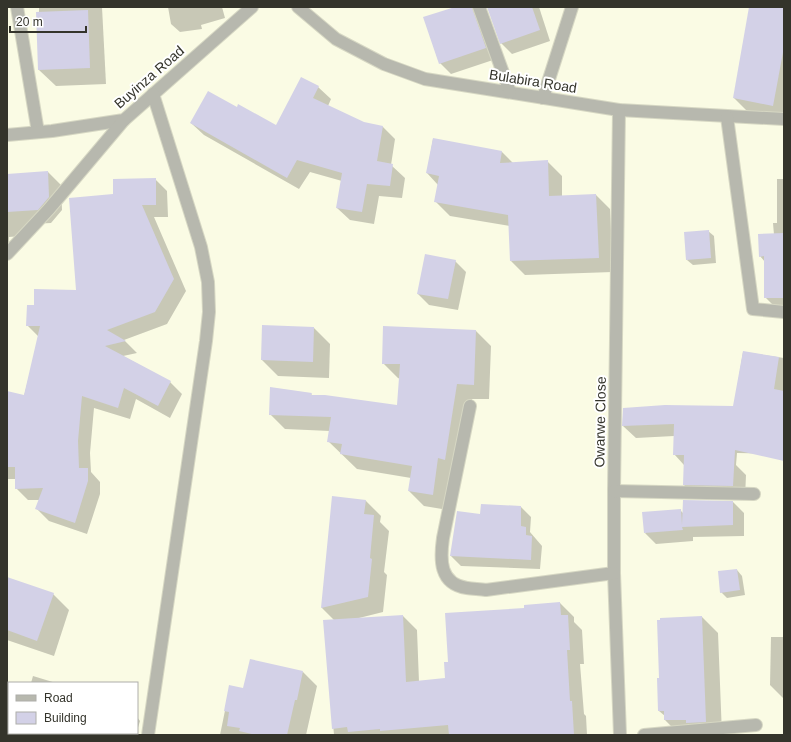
<svg xmlns="http://www.w3.org/2000/svg" width="791" height="742" font-family="Helvetica,sans-serif">
	<style>
		.shadow { fill: #0003 }
		.building { fill: #d3d1e7 }
		.lines { fill: none; stroke-linecap: round; stroke-linejoin: round }
		.minor-casing { stroke: #d6d7c3; stroke-width: 14 }
		.minor { stroke: #b7b8ae; stroke-width: 12 }
		.labels { text-anchor: middle; dominant-baseline: central; stroke-width: 4; stroke-linejoin: round; paint-order: stroke }
		.street-label { font-size: 14px; fill: #34342b; stroke: #fff }
	</style>
	<rect width="100%" height="100%" fill="#fafbe4"/>
	<!-- shadow -->
	<g class="shadow">
		<path d="M39 7H102L106 84 56 86 39 70Z"/>
		<path d="M168 7H222L225 18 201 25 202 29 180 32 171 24Z"/>
		<path d="M460 7H478L496 59 451 74 440 63Z"/>
		<path d="M488 7H539L550 41 512 54 501 43Z"/>
		<path d="M750 7H784V120L750 114 734 98Z"/>
		<path d="M318 87 331 99 328 106 363 123 383 127 395 139 391 165 405 178 402 198 379 196 374 224 350 220 337 208 342 181 310 172 299 189 204 135 191 123 237 108 276 126Z"/>
		<path d="M433 139 502 152 513 163 547 161 562 176V197L596 195 610 209 613 272 525 275 511 261 510 226 450 216 436 202 438 185 427 173Z"/>
		<path d="M48 172 61 185 62 210 51 223 32 224 33 235 9 237 7 276V175Z"/>
		<path d="M155 179 167 191 168 217H154L186 291 167 324 124 340 137 353 123 356 170 382 182 394 170 418 136 399 130 419 94 408 90 453 91 472 100 482V494L87 534 49 521 37 509 40 500H28L16 488V479H7V392L24 396 39 337 27 325 35 306 77 291 114 195Z"/>
		<path d="M777 179H784V308H776L765 297V262L760 256 774 235 773 223H777Z"/>
		<path d="M708 231 714 236 716 263 693 265 687 260Z"/>
		<path d="M426 255 455 261 466 272 458 310 429 305 418 294Z"/>
		<path d="M384 327 476 331 491 346 489 399H472L460 474 448 510 424 506 409 491 411 478 357 469 328 441 330 431 285 429 270 414 311 394 313 396 398 406 400 379 398 378 383 363Z"/>
		<path d="M314 328 330 344 329 378 278 376 262 360Z"/>
		<path d="M743 352 784 358V454L737 453 736 465 746 475 745 498 696 497 684 485V465L674 454V436L636 438 623 426 624 409 734 407Z"/>
		<path d="M333 497 366 501 381 516 380 522 389 531 384 572 387 575 383 612 359 618V619L403 616 417 630 419 682 446 679 449 663 525 609 560 603 574 617V622L582 630 584 664H580L584 714 586 716 587 735H334L324 621 334 620 322 608Z"/>
		<path d="M733 502 744 513V536L693 537V541L656 544 645 533 680 510 683 513Z"/>
		<path d="M482 505 521 507 531 517 530 532 542 546 540 569 461 566 451 556 481 515Z"/>
		<path d="M737 570 742 576 745 595 727 598 721 592Z"/>
		<path d="M7 578 53 594 69 610 54 656 7 640Z"/>
		<path d="M702 617 718 633 722 735H680L665 720V716L659 711 660 679Z"/>
		<path d="M771 637H784V699L770 685Z"/>
		<path d="M303 672 317 686 306 735H220L230 686 244 689Z"/>
		<path d="M33 676 56 683H31Z"/>
		<path d="M7 683 9 684V733H136V735H7Z"/>
		<path d="M137 717 140 721 137 731Z"/>
	</g>
	<!-- building -->
	<g class="building">
		<path d="M455 7H472L486 48 439 64 423 17Z"/>
		<path d="M487 7H532L540 30 500 44Z"/>
		<path d="M749 7H784V47L773 106 733 98Z"/>
		<path d="M88 10 90 68 38 70 36 12Z"/>
		<path d="M301 77 319 86 313 98 364 122 383 126 377 161 393 164 390 186 367 184 362 212 336 208 342 173 297 160 287 178 190 123 208 91 237 107 238 104 276 125Z"/>
		<path d="M433 138 502 151 500 163 548 160 549 196 596 194 599 258 510 261 508 215 434 202 439 176 426 173Z"/>
		<path d="M48 171 49 197 38 210 7 212V174Z"/>
		<path d="M156 178V205H142L174 279 155 312 107 330 126 341 105 346 171 381 158 406 124 388 118 408 82 396 78 441 79 468H88V481L75 523 35 509 43 488 15 489V467H7V391L24 395 40 326H26L27 305H34V289L76 290 69 198 113 194V179Z"/>
		<path d="M709 230 711 258 686 260 684 232Z"/>
		<path d="M784 233V298H764V256L759 257 758 234Z"/>
		<path d="M425 254 456 260 448 299 417 294Z"/>
		<path d="M262 325 314 327 313 362 261 360Z"/>
		<path d="M383 326 476 330 474 385 457 384 445 460 438 458 433 495 408 491 412 466 340 454 342 444 327 442 331 417 269 415 270 387 312 393 311 395H325L397 405 400 364H382Z"/>
		<path d="M743 351 779 357 774 389 784 391V461L735 450 733 486 683 485 684 455H673L674 424 622 426 623 408 665 405 733 406Z"/>
		<path d="M332 496 366 500 364 514 374 515 370 558 372 559 368 597 321 608Z"/>
		<path d="M683 500 733 501V525L682 527 683 530 644 533 642 512 681 509 682 525Z"/>
		<path d="M481 504 521 506V526L526 527V535L532 536 531 560 450 556 457 511 480 514Z"/>
		<path d="M737 569 740 590 720 593 718 571Z"/>
		<path d="M7 577 54 593 37 641 7 630Z"/>
		<path d="M560 602 561 615H568L570 650H567L570 701H572L574 735H449L448 725 380 731V729L348 732 347 727 332 729 323 620 403 615 406 682 445 678 444 662H448L445 613 524 608V605Z"/>
		<path d="M702 616 706 722 686 723V720H664V711H658L657 678H659L657 620H660V618Z"/>
		<path d="M250 659 303 671 297 700H295L287 735H256L239 731 240 728 227 726 229 712 224 711 229 685 243 688Z"/>
	</g>
	<g class="lines">
		<defs>
			<g id="minor">
				<path d="M17 7 38 132"/>
				<path d="M298 7 336 39 384 64 425 79 619 110 784 119"/>
				<path d="M479 7 510 92"/>
				<path d="M543 98 572 7"/>
				<path d="M619 110 614 491V573L620 735"/>
				<path d="M727 117 753 309 784 312"/>
				<path d="M7 135 52 131 124 120 252 7"/>
				<path d="M7 254 49 209 124 120"/>
				<path d="M470 406 443 538C440 559 439 584 467 588 473 589 480 589 486 590L614 573"/>
				<path d="M614 491 754 494"/>
				<path d="M148 735 206 341 209 312 208 282 201 247 153 94"/>
				<path d="M644 735 756 725"/>
			</g>
		</defs>
		<!-- minor casing -->
		<use href="#minor" class="minor-casing"/>
		<!-- minor -->
		<use href="#minor" class="minor"/>
	</g>
	<g class="labels">
		<!-- street labels -->
		<g class="street-label">
			<text transform="translate(149 77) rotate(-41)">Buyinza Road</text>
			<text transform="translate(533 81) rotate(9)">Bulabira Road</text>
			<text transform="translate(600 422) rotate(-89)">Owarwe Close</text>
		</g>
	</g>
	<!-- border -->
	<rect width="791" height="742" fill="none" stroke="#34342b" stroke-width="16"/>
	<!-- legend -->
	<rect x="8" y="682" width="130" height="52" fill="#ffffff" stroke="#aeaeaa"/>
	<rect x="16" y="695" width="20" height="6" fill="#b7b8ae" stroke="#aeaeaa"/>
	<text x="44" y="702" font-size="12" fill="#34342b">Road</text>
	<rect x="16" y="712" width="20" height="12" fill="#d3d1e7" stroke="#aeaeaa"/>
	<text x="44" y="722" font-size="12" fill="#34342b">Building</text>
	<!-- scale -->
	<path d="M10 26v6h76v-6" fill="none" stroke="#34342b" stroke-width="2"/>
	<text x="16" y="26" font-size="12" fill="#34342b" stroke="#ffffff" stroke-width="3" paint-order="stroke">20 m</text>
</svg>
